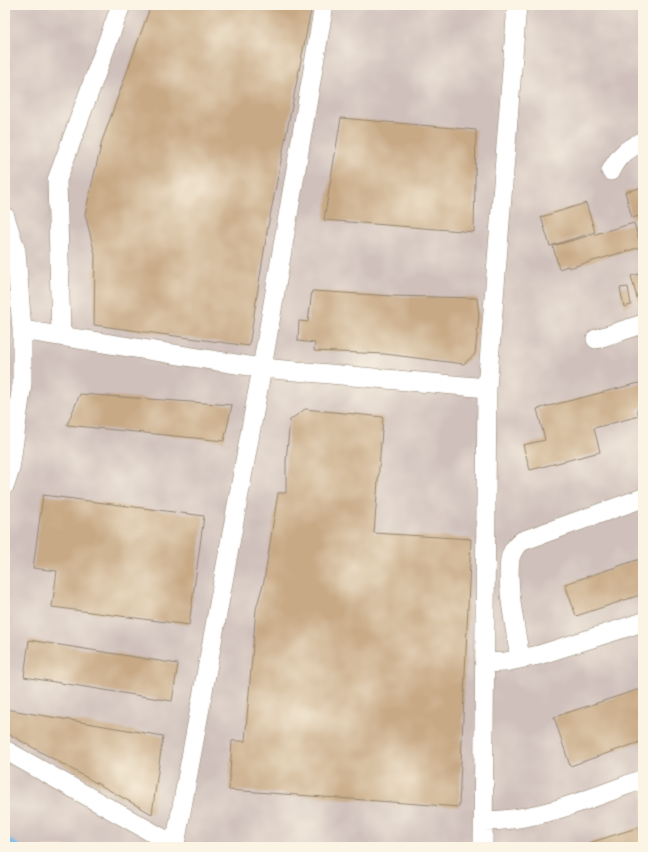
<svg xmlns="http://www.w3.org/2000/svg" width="648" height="852" font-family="Pangolin,sans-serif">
<rect width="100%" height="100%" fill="#fcf5e5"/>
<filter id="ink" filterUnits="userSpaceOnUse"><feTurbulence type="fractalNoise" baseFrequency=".025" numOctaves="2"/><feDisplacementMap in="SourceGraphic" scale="8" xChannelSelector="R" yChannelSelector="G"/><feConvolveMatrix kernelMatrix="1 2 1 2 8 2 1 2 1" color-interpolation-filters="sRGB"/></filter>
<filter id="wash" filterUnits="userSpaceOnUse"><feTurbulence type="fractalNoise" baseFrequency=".012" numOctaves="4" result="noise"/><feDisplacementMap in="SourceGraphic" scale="16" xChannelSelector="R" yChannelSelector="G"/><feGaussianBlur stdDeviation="0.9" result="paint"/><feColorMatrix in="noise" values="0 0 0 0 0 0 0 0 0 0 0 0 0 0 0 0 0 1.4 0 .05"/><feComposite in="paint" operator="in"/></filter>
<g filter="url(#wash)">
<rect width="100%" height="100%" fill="#efe1c0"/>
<path fill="#cfc0bb" d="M 5,5 L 643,5 L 643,847 L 5,847 Z"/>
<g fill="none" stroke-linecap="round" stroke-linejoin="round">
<path stroke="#74beed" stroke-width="4.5" d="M 5,839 L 19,847"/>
</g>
<g id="blocks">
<path fill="#c7a985" d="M 151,5 L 312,5 L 268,226 L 249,346 L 94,325 L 95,254 L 85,214 L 102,141 Z
M 341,118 L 476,130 L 474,232 L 324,220 Z
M 643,187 L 643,215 L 632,218 L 625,192 Z
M 586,203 L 595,232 L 550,246 L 541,217 Z
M 634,223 L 641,247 L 569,268 L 568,266 L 559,269 L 553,246 Z
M 643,273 L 643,304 L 639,305 L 631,276 Z
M 628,287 L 631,305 L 624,307 L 620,288 Z
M 312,291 L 392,296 L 477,298 L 479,316 L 475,354 L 464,364 L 385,354 L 314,351 L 315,343 L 298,341 L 299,321 L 308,322 Z
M 643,382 L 643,407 L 637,409 L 639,416 L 594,428 L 600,452 L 530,470 L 523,445 L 545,440 L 537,409 Z
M 80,394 L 232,405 L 224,441 L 67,425 Z
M 305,409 L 383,417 L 374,533 L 471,539 L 459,807 L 229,790 L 232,741 L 245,741 L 256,609 L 264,581 L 278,493 L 286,493 L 286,461 L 290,420 Z
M 43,495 L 204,516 L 189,625 L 52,607 L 57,571 L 33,568 Z
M 643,558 L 643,594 L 576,616 L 565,584 Z
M 29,640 L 178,664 L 172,701 L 24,677 Z
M 643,688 L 643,741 L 570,766 L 554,717 Z
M 5,709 L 163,736 L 152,814 L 5,732 Z
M 643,826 L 643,847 L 591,847 L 589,843 Z"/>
</g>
</g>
<g filter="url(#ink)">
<use href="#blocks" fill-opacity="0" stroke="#95866f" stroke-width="1"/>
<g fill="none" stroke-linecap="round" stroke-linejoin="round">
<g stroke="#95866f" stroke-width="20">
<path id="minor" d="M 611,171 C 620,154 626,150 643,141
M 5,217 L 16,251 L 22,330 L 22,384 L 10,469 L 5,485
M 22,330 L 262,368 L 487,388 L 517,5
M 61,336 L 57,180 L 121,5
M 596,339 L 643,324
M 520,659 C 516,630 506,588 510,559 C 511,552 516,546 522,541 L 643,498
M 485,663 L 505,662 L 539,655 L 643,622
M 5,750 L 178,847
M 484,821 C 539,821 592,798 643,779
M 175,845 L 262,368 L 324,5
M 483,847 L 487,388"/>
</g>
<use href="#minor" stroke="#fff" stroke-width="19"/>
</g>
</g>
<rect width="648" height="852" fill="none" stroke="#fcf5e5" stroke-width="20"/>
</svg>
